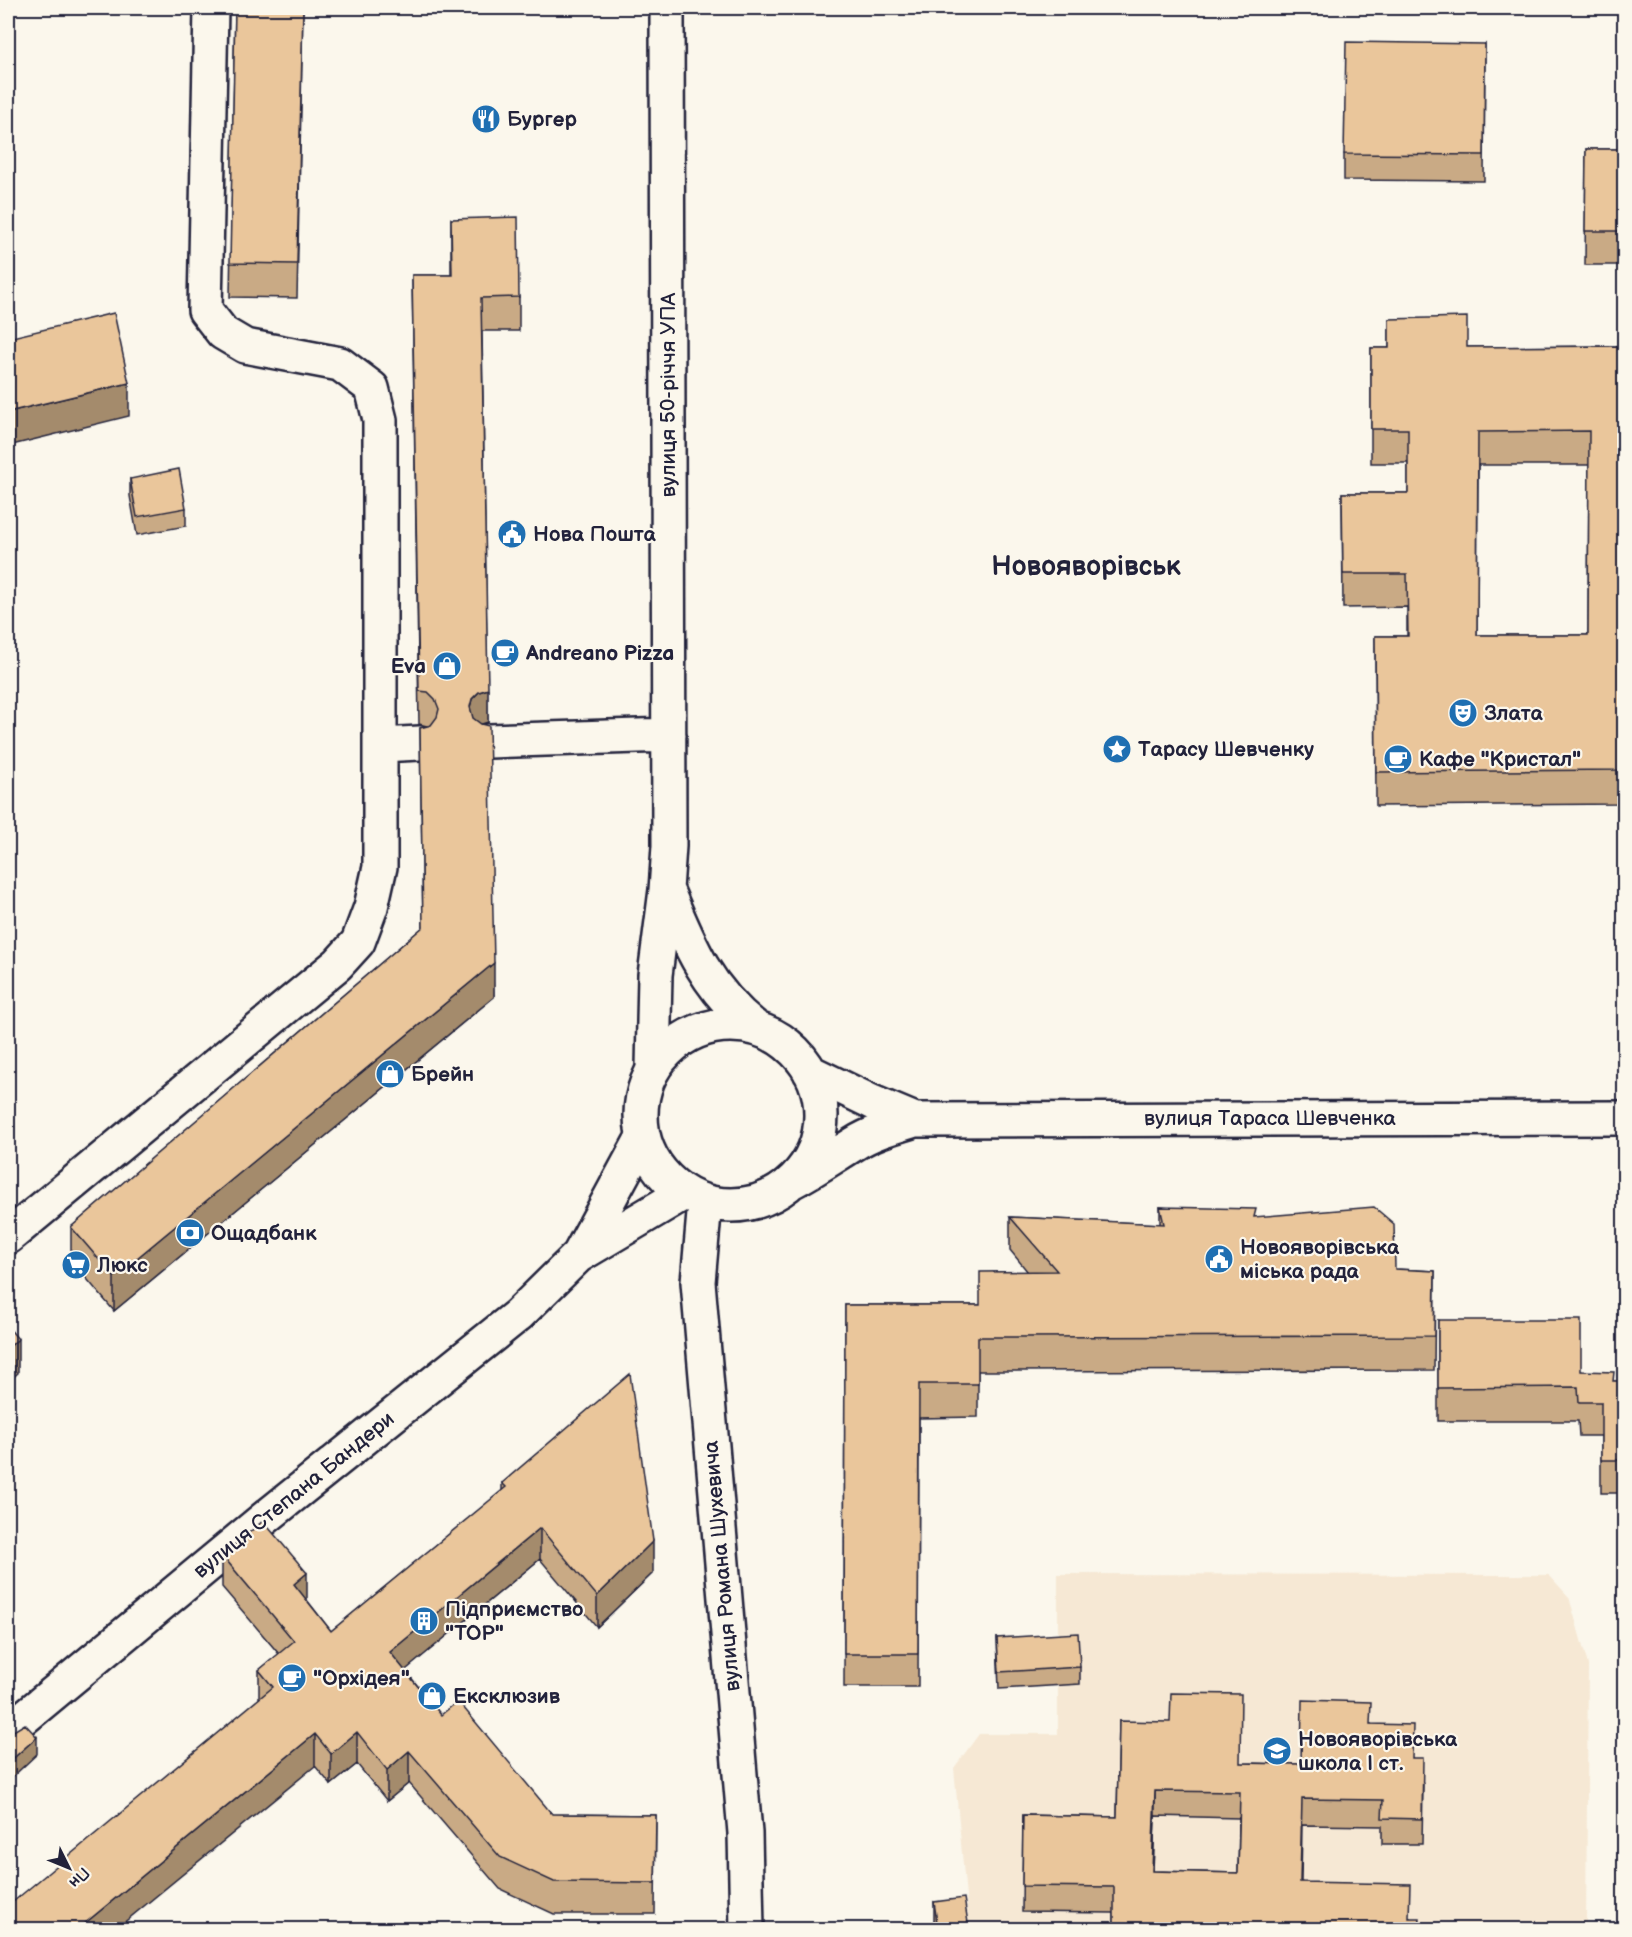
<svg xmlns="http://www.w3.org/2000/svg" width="1632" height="1937" font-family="'Balsamiq Sans',sans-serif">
<rect width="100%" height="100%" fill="#fbf7ec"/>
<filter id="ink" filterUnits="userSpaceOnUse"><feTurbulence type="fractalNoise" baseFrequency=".0167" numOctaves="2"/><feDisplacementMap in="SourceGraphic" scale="12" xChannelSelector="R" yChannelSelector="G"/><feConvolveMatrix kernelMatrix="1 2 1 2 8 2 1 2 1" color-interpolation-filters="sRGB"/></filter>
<g filter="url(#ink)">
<path fill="#f6e8d4" d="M 1058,1574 L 1549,1575 L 1569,1597 L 1588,1665 L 1586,1929 L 969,1929 L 954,1768 L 979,1734 L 1058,1734 Z"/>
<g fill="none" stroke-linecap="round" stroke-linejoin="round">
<g stroke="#22223b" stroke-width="38">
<path id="minor" d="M 489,741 L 669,735
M 380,745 L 420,743
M 667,891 C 690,947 707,989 756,1028
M641 1115a90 90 0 1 1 180 0a90 90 0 1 1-180 0Z
M 653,1068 L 655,975 L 666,890 L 669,846 L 667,8
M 810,1072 L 872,1102 L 915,1120
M 793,1181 C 816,1169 833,1157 854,1144 C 873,1132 895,1126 915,1120 L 1624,1118
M 705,1202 L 698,1282 L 745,1833 L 747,1930
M 8,1237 L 338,964 L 358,942 L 371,907 L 380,867 L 380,420 L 372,388 L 340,364 L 245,346 L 223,333 L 205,310 L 211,8
M 579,1255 L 643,1137
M 8,1731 L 265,1518 L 518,1315 L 578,1256 L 684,1193"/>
</g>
<use href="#minor" stroke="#fbf7ec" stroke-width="33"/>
</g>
<path fill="#c9aa85" stroke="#22223b" stroke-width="1.5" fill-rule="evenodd" d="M 235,8 L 303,8 L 297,298 L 230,297 Z
M 1485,44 L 1484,181 L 1344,180 L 1344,154 Z
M 1586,149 L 1624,149 L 1624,265 L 1585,265 Z
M 451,219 L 519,297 L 519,331 L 482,331 L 488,722 L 482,724 L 494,997 L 114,1311 L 71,1260 L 71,1227 L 423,927 L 420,728 L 427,726 L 419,724 L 412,275 L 451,275 Z
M 1389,319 L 1467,347 L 1624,346 L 1624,804 L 1376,806 L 1375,636 L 1407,636 L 1407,607 L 1343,608 L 1342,493 L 1408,493 L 1408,463 L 1371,463 L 1371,348 L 1389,348 ZM 1478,465 L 1589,465 L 1588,635 L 1477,635 Z
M 130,479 L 186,508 L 186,526 L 137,535 L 130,496 Z
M 1160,1207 L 1256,1217 L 1395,1269 L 1435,1271 L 1434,1370 L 978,1371 L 978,1417 L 919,1418 L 918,1687 L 844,1687 L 845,1305 L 980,1305 L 1028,1272 L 1010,1250 L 1010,1217 L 1160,1224 Z
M 1438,1320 L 1581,1371 L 1614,1381 L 1624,1381 L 1624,1493 L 1601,1493 L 1601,1436 L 1579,1436 L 1578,1421 L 1438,1421 Z
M 502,1483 L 653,1573 L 597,1627 L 540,1559 L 405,1670 L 441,1715 L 552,1814 L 656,1815 L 655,1914 L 554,1914 L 500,1889 L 409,1783 L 387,1801 L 357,1764 L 331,1785 L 259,1699 L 259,1670 L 279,1654 L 222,1587 L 222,1555 L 307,1600 L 331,1631 L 502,1491 Z
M 997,1638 L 1080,1667 L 1080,1684 L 999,1689 Z
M 1119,1721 L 1240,1763 L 1301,1764 L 1371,1724 L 1412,1758 L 1423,1784 L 1422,1844 L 1382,1844 L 1382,1826 L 1302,1825 L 1301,1882 L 1410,1918 L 1420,1929 L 1114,1929 L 1114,1913 L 1022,1912 L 1023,1815 L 1117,1817 ZM 1155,1816 L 1239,1818 L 1238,1873 L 1153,1871 Z
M 934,1902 L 969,1929 L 935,1929 L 934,1920 Z"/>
<path fill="#a48b6c" stroke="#22223b" stroke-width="1.5" d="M 129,383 L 129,416 L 8,446 L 8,412 Z
M 488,689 L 488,722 L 479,725 L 472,733 L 470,707 L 472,699 L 479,692 Z
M 494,963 L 494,997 L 114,1311 L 114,1277 Z
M 18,1339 L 18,1373 L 8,1382 L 8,1348 Z
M 540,1528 L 540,1559 L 390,1683 L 390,1652 Z
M 653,1541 L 653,1573 L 597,1627 L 597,1596 Z
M 307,1573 L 307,1605 L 294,1584 Z
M 357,1732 L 357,1764 L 331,1785 L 331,1754 Z
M 315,1734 L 315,1766 L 116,1929 L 78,1929 Z
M 37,1737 L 37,1754 L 8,1781 L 8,1763 Z
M 409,1751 L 409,1783 L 387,1801 L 387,1770 Z
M 1155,1791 L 1155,1816 L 1152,1897 L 1152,1871 Z"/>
<path fill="#eac69b" stroke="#22223b" stroke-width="1.5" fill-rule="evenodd" d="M 235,8 L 303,8 L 297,264 L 230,263 Z
M 1346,42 L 1485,44 L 1484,155 L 1344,154 Z
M 1586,149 L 1624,149 L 1624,231 L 1585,231 Z
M 518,217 L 519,297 L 481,298 L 488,689 L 479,692 L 472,699 L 470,707 L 473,718 L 481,724 L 489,726 L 494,963 L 114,1277 L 71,1227 L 423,927 L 420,728 L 431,725 L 437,717 L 439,709 L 435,699 L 428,692 L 419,691 L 412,275 L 452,275 L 451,219 Z
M 114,313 L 129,383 L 8,412 L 8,338 Z
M 1467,317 L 1467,347 L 1624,346 L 1624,770 L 1376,772 L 1375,636 L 1408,636 L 1407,574 L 1343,574 L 1342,493 L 1408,493 L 1408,429 L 1371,429 L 1371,348 L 1389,348 L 1389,319 ZM 1589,431 L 1588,635 L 1477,635 L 1478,432 Z
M 179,469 L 186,508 L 137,517 L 130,479 Z
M 1160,1207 L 1256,1209 L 1254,1217 L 1374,1207 L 1394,1224 L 1395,1269 L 1435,1271 L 1434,1336 L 978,1337 L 978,1384 L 919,1384 L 918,1654 L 844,1654 L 845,1305 L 980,1305 L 980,1272 L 1057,1271 L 1010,1217 L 1164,1224 Z
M 1438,1320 L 1581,1320 L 1581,1371 L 1614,1372 L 1613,1381 L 1624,1381 L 1624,1460 L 1601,1460 L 1601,1402 L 1579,1402 L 1578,1387 L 1438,1388 Z
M 8,1327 L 18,1339 L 8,1348 Z
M 630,1374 L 653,1541 L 597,1596 L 540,1528 L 390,1652 L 441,1715 L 458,1701 L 552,1814 L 656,1815 L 655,1883 L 554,1882 L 500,1857 L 409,1751 L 387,1770 L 357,1732 L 331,1754 L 315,1734 L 78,1929 L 8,1929 L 8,1906 L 273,1687 L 259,1670 L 294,1641 L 222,1555 L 263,1521 L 307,1573 L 294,1584 L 331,1631 L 506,1487 L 502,1483 Z
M 1078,1633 L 1080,1667 L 999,1672 L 997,1638 Z
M 1171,1693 L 1241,1694 L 1240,1763 L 1301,1764 L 1302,1700 L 1371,1702 L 1370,1724 L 1413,1725 L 1412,1758 L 1423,1758 L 1422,1819 L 1382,1818 L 1383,1800 L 1302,1799 L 1300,1882 L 1410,1884 L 1409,1918 L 1420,1918 L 1419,1929 L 1298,1929 L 1298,1926 L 1243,1925 L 1242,1929 L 1114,1929 L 1114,1887 L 1022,1886 L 1023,1815 L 1117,1817 L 1119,1721 L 1170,1722 ZM 1155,1791 L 1240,1792 L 1238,1873 L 1152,1871 Z
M 25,1724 L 37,1737 L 8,1763 L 8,1731 L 12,1732 Z
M 964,1898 L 969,1929 L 938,1929 L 934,1902 Z"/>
</g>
<defs>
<g id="restaurant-disc" transform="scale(1.5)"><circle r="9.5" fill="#1f6fb2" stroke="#fbf7ec"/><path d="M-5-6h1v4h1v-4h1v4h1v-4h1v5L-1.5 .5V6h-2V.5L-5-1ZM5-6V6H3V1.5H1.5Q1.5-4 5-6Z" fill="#fff"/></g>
<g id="civic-disc" transform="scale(1.5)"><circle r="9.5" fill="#1f6fb2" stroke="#fbf7ec"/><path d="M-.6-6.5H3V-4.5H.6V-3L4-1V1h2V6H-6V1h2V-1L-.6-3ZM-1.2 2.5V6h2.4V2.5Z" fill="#fff"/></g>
<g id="cafe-disc" transform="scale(1.5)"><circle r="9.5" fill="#1f6fb2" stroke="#fbf7ec"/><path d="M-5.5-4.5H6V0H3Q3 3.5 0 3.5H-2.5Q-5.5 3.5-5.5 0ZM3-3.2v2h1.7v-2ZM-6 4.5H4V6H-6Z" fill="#fff"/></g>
<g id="shop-disc" transform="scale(1.5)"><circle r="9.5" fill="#1f6fb2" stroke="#fbf7ec"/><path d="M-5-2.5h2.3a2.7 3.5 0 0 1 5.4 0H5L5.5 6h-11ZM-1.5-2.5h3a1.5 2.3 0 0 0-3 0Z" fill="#fff"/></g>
<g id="theatre-disc" transform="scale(1.5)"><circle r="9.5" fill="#1f6fb2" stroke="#fbf7ec"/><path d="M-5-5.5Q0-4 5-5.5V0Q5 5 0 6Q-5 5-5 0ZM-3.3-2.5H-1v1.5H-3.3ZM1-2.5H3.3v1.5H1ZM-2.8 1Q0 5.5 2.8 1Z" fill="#fff"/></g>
<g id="sight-disc" transform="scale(1.5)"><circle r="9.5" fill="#1f6fb2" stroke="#fbf7ec"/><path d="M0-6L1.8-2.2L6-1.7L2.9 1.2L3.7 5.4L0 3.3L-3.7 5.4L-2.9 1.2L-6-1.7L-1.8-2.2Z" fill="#fff"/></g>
<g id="bank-disc" transform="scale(1.5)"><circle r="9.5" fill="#1f6fb2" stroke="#fbf7ec"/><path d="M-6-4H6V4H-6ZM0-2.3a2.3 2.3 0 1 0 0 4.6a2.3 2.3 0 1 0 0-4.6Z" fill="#fff"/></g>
<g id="supermarket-disc" transform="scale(1.5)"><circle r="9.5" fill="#1f6fb2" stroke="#fbf7ec"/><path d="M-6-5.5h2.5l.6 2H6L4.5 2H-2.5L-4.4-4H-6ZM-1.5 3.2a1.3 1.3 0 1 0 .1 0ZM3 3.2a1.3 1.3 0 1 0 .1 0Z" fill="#fff"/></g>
<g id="building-disc" transform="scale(1.5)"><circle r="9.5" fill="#1f6fb2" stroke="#fbf7ec"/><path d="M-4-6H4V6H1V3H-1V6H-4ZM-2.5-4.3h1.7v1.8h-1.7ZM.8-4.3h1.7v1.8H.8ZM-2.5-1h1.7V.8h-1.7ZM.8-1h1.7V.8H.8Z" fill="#fff"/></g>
<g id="school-disc" transform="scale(1.5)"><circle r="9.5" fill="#1f6fb2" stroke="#fbf7ec"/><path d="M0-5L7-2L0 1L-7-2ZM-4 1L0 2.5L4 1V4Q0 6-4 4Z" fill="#fff"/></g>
</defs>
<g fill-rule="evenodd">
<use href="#restaurant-disc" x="486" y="119"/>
<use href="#civic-disc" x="512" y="534"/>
<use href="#cafe-disc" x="505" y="653"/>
<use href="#shop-disc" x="447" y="666"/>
<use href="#theatre-disc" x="1463" y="713"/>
<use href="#sight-disc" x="1117" y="749"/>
<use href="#cafe-disc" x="1398" y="759"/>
<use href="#shop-disc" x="390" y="1074"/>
<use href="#bank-disc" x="190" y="1233"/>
<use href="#civic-disc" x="1219" y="1259"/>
<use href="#supermarket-disc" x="76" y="1265"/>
<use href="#building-disc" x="424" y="1621"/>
<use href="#cafe-disc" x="292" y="1678"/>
<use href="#shop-disc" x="432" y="1696"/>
<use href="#school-disc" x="1277" y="1751"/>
</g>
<g text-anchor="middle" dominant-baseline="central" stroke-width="4.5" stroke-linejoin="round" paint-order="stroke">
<g font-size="21" font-weight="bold" fill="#22223b" stroke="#fbf7ec" text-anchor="start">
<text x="507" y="119">Бургер</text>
<text x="533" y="534">Нова Пошта</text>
<text x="526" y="653">Andreano Pizza</text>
<text x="426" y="666" text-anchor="end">Eva</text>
<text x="1484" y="713">Злата</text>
<text x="1138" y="749">Тарасу Шевченку</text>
<text x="1419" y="759">Кафе "Кристал"</text>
<text x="411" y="1074">Брейн</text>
<text x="211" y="1233">Ощадбанк</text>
<text x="1240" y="1247">Новояворівська<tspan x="1240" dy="24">міська рада</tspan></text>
<text x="97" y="1265">Люкс</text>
<text x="445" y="1609">Підприємство<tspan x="445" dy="24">"ТОР"</tspan></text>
<text x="313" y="1678">"Орхідея"</text>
<text x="453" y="1696">Ексклюзив</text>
<text x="1298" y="1739">Новояворівська<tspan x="1298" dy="24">школа І ст.</tspan></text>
</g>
<g font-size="21" fill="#22223b" stroke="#fbf7ec">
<text transform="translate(668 395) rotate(-90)">вулиця 50-річчя УПА</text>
<text x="1270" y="1118">вулиця Тараса Шевченка</text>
<text transform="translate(294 1495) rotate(-39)">вулиця Степана Бандери</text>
<text transform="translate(722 1566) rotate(-95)">вулиця Романа Шухевича</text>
</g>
<g font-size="27" font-weight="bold" fill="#22223b" stroke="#fbf7ec">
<text x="1086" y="567">Новояворівськ</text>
</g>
</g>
<rect width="1632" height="1937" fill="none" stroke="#fbf7ec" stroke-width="30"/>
<rect x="15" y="15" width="1602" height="1907" fill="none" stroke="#22223b" stroke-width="2" filter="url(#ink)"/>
<g transform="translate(69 1868) rotate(133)" stroke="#fbf7ec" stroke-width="4.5" paint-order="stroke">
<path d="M0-4.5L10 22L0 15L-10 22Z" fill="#22223b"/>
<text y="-9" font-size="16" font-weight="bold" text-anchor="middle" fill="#22223b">Пн</text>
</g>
</svg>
